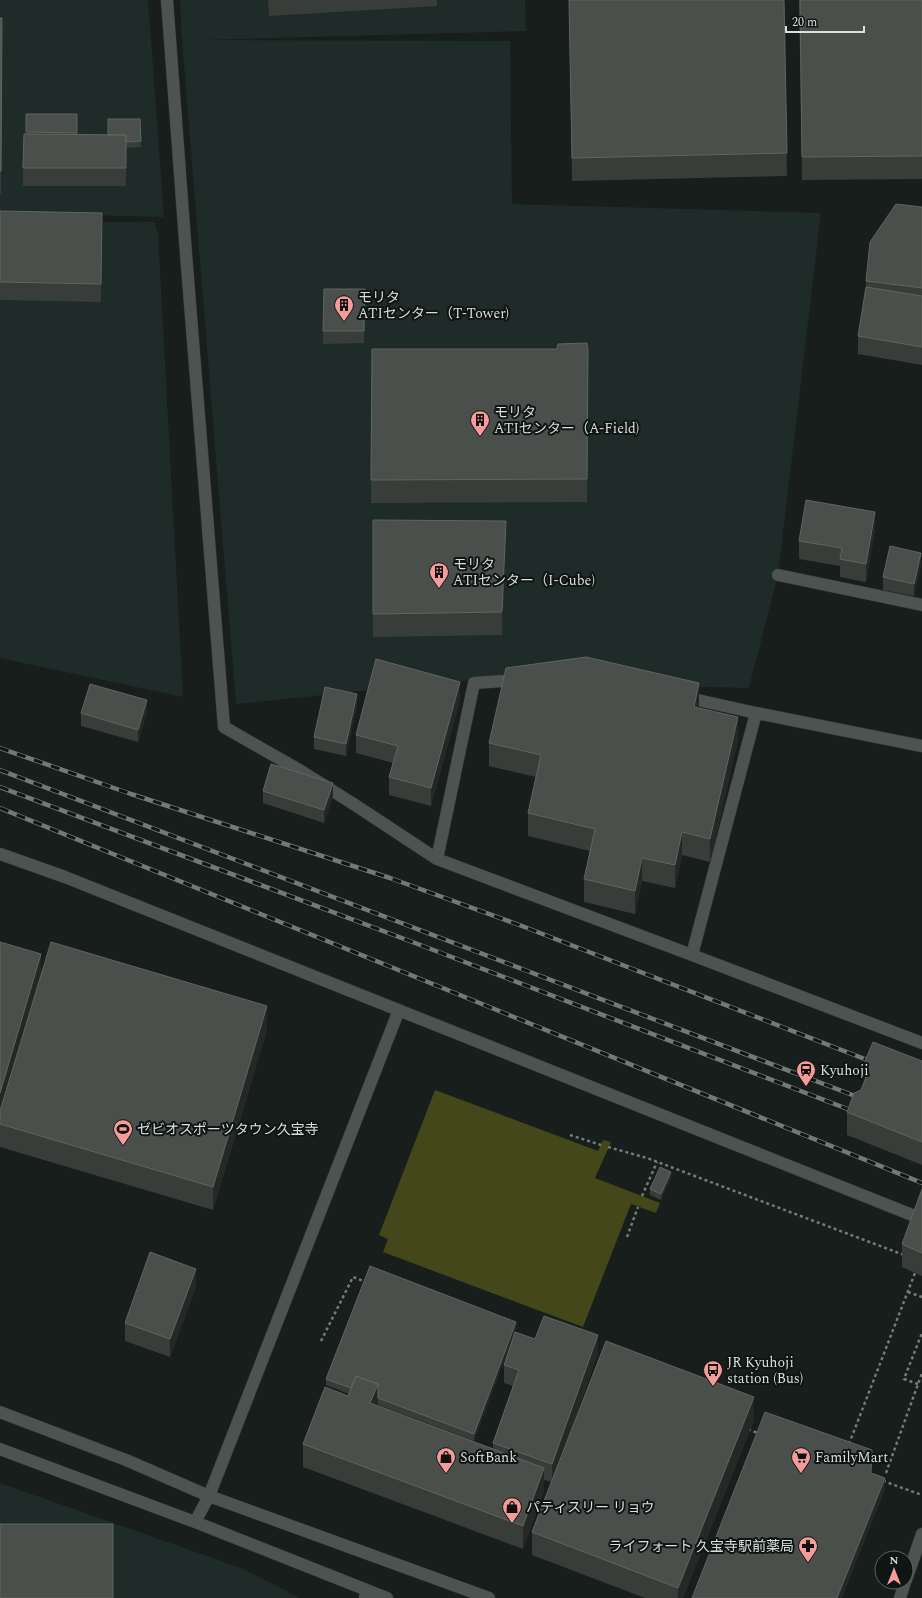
<svg xmlns="http://www.w3.org/2000/svg" width="922" height="1598" font-family="Spectral,'Noto Sans JP',serif">
<rect width="100%" height="100%" fill="#171e1c"/>
<path fill="#1e2b28" d="M 0,0 L 148,0 L 164,217 L 0,213 Z
M 180,0 L 525,0 L 526,31 L 202,40 L 510,41 L 512,204 L 821,213 L 778,575 L 749,688 L 457,681 L 236,704 L 182,41 Z
M 0,221 L 154,222 L 158,233 L 183,697 L 0,658 Z
M 0,1483 L 241,1568 L 300,1598 L 0,1598 Z"/>
<path fill="#434719" d="M 435,1090 L 598,1151 L 603,1140 L 611,1142 L 595,1178 L 660,1203 L 656,1213 L 631,1204 L 583,1327 L 383,1252 L 388,1239 L 379,1235 Z"/>
<g fill="none" stroke-linecap="round" stroke-linejoin="round">
<g stroke="#333736" stroke-width="13">
<path id="street" d="M 167,0 L 186,254 L 224,727 L 301,771 L 352,803 L 437,859 L 692,955 L 922,1043
M 778,575 L 922,605
M 684,697 L 756,713 L 922,746
M 437,859 L 474,683 L 518,680
M 692,955 L 756,713
M 365,1598 L 366,1590"/>
</g>
<g stroke="#333736" stroke-width="13">
<path id="secondary" d="M 0,854 L 65,877 L 922,1219
M 0,1412 L 126,1460 L 209,1496 L 489,1598
M 0,1449 L 195,1522 L 387,1598
M 195,1522 L 209,1496 L 399,1010
M 906,1580 L 922,1534
M 900,1598 L 905,1582"/>
</g>
<path stroke="#757b79" stroke-width="2.5" stroke-dasharray="3 3" stroke-linecap="butt" d="M 570,1135 L 601,1145
M 608,1147 L 647,1158 L 904,1255
M 642,1196 L 657,1162
M 627,1237 L 638,1207
M 908,1292 L 922,1297
M 321,1341 L 353,1277 L 366,1282
M 918,1384 L 904,1379 L 922,1333
M 748,1429 L 760,1434
M 849,1444 L 915,1273
M 886,1473 L 922,1373
M 883,1481 L 922,1495"/>
<use href="#street" stroke="#4c5351" stroke-width="12"/>
<use href="#secondary" stroke="#4c5351" stroke-width="12"/>
<g stroke="#747978" stroke-width="4.5">
<path id="rail" d="M 0,748 L 131,794 L 390,878 L 522,926 L 875,1063
M 0,770 L 863,1099
M 0,787 L 423,946 L 858,1113
M 0,808 L 922,1183"/>
</g>
<use href="#rail" stroke="#0e1513" stroke-width="3" stroke-dasharray="9" stroke-linecap="butt"/>
</g>
<path fill="#393d39" d="M 268,0 L 437,0 L 437,6 L 269,16 Z
M 569,0 L 784,0 L 787,176 L 572,181 Z
M 799,0 L 922,0 L 922,179 L 802,180 Z
M 0,18 L 2,18 L 1,194 L 0,194 Z
M 26,114 L 77,114 L 77,134 L 108,135 L 140,119 L 141,147 L 126,148 L 126,186 L 23,186 L 24,134 L 26,134 Z
M 922,207 L 922,365 L 858,354 L 858,336 L 866,291 L 866,281 Z
M 0,211 L 102,231 L 101,302 L 0,300 Z
M 365,301 L 364,343 L 323,344 L 323,331 Z
M 372,349 L 588,373 L 587,502 L 371,503 Z
M 373,520 L 506,544 L 502,635 L 373,637 Z
M 875,530 L 866,582 L 840,577 L 840,566 L 799,559 L 799,541 Z
M 921,565 L 914,596 L 883,590 L 883,577 Z
M 460,700 L 431,806 L 389,795 L 389,777 L 393,763 L 356,753 L 356,735 Z
M 357,706 L 346,756 L 314,749 L 314,737 Z
M 699,706 L 699,708 L 738,740 L 710,862 L 682,855 L 675,888 L 642,881 L 635,914 L 584,902 L 584,879 L 590,851 L 528,836 L 528,813 L 536,777 L 489,766 L 489,743 Z
M 147,712 L 138,742 L 81,726 L 81,713 Z
M 263,791 L 333,796 L 324,823 L 263,803 Z
M 0,942 L 41,974 L 267,1030 L 213,1210 L 0,1147 Z
M 865,1061 L 922,1061 L 922,1165 L 847,1135 L 847,1112 L 861,1090 L 865,1080 Z
M 671,1178 L 661,1200 L 650,1195 L 650,1189 Z
M 922,1189 L 922,1276 L 902,1267 L 902,1244 Z
M 196,1287 L 170,1357 L 125,1341 L 125,1323 Z
M 516,1328 L 474,1441 L 378,1405 L 378,1406 L 493,1449 L 493,1443 L 513,1386 L 504,1383 L 504,1365 L 535,1339 L 598,1353 L 555,1475 L 754,1420 L 683,1598 L 645,1598 L 532,1555 L 532,1532 L 552,1482 L 544,1480 L 544,1491 L 523,1549 L 303,1467 L 303,1444 L 348,1396 L 349,1394 L 326,1385 L 326,1379 Z"/>
<path fill="#242926" d="M 102,213 L 102,231 L 101,302 L 101,284 Z
M 365,289 L 365,301 L 364,343 L 364,331 Z
M 875,512 L 875,530 L 866,582 L 866,564 Z
M 506,521 L 506,544 L 502,635 L 502,612 Z
M 921,553 L 921,565 L 914,596 L 914,584 Z
M 460,682 L 460,700 L 431,806 L 431,788 Z
M 699,683 L 699,706 L 694,730 L 694,707 Z
M 357,694 L 357,706 L 346,756 L 346,744 Z
M 147,700 L 147,712 L 138,742 L 138,730 Z
M 738,717 L 738,740 L 710,862 L 710,839 Z
M 333,783 L 333,796 L 324,823 L 324,810 Z
M 682,832 L 682,855 L 675,888 L 675,865 Z
M 642,858 L 642,881 L 635,914 L 635,891 Z
M 41,954 L 41,977 L 0,1116 L 0,1093 Z
M 267,1006 L 267,1030 L 213,1210 L 213,1187 Z
M 671,1172 L 671,1178 L 661,1200 L 661,1194 Z
M 196,1269 L 196,1287 L 170,1357 L 170,1339 Z
M 516,1322 L 516,1328 L 474,1441 L 474,1434 Z
M 598,1335 L 598,1353 L 552,1482 L 552,1464 Z
M 378,1384 L 378,1407 L 370,1403 Z
M 754,1397 L 754,1420 L 683,1598 L 678,1598 L 678,1588 Z
M 544,1468 L 544,1491 L 523,1549 L 523,1526 Z
M 885,1478 L 885,1490 L 842,1598 L 837,1598 Z"/>
<path fill="#4b4f4b" stroke="#616562" d="M 569,0 L 784,0 L 787,153 L 572,158 Z
M 800,0 L 922,0 L 922,156 L 802,157 Z
M 0,18 L 2,18 L 1,171 L 0,171 Z
M 26,114 L 77,114 L 77,133 L 26,132 Z
M 108,119 L 140,119 L 141,141 L 126,142 L 126,135 L 108,135 Z
M 24,134 L 126,135 L 126,168 L 23,168 Z
M 896,204 L 922,207 L 922,288 L 866,281 L 870,242 Z
M 0,211 L 102,213 L 101,284 L 0,282 Z
M 866,287 L 922,296 L 922,347 L 858,336 Z
M 324,289 L 365,289 L 364,331 L 323,331 Z
M 587,343 L 588,350 L 587,479 L 371,480 L 372,349 L 557,349 L 558,344 Z
M 806,500 L 875,512 L 866,564 L 840,559 L 842,548 L 799,541 Z
M 373,520 L 506,521 L 502,612 L 373,614 Z
M 890,546 L 921,553 L 914,584 L 883,577 Z
M 586,657 L 699,683 L 694,707 L 738,717 L 710,839 L 682,832 L 675,865 L 642,858 L 635,891 L 584,879 L 595,829 L 528,813 L 541,755 L 489,743 L 506,668 Z
M 376,659 L 460,682 L 431,788 L 389,777 L 398,746 L 356,735 Z
M 90,684 L 147,700 L 138,730 L 81,713 Z
M 325,687 L 357,694 L 346,744 L 314,737 Z
M 271,764 L 333,783 L 324,810 L 263,791 Z
M 0,942 L 41,954 L 0,1093 Z
M 51,942 L 267,1006 L 213,1187 L 0,1124 L 0,1111 Z
M 873,1042 L 922,1061 L 922,1142 L 847,1112 L 854,1093 L 861,1090 L 870,1067 L 865,1061 Z
M 660,1167 L 671,1172 L 661,1194 L 650,1189 Z
M 922,1189 L 922,1253 L 902,1244 Z
M 150,1252 L 196,1269 L 170,1339 L 125,1323 Z
M 370,1266 L 516,1322 L 474,1434 L 378,1398 L 378,1384 L 356,1376 L 351,1388 L 326,1379 Z
M 544,1316 L 598,1335 L 552,1464 L 493,1443 L 519,1370 L 504,1365 L 515,1332 L 535,1339 Z
M 606,1341 L 754,1397 L 678,1588 L 532,1532 Z
M 356,1376 L 378,1384 L 370,1403 L 544,1468 L 523,1526 L 303,1444 L 325,1387 L 348,1396 Z
M 765,1412 L 872,1450 L 871,1473 L 885,1478 L 837,1598 L 692,1598 Z
M 0,1524 L 113,1524 L 113,1598 L 0,1598 Z"/>
<defs>
<g id="building-pin" transform="scale(1)"><path d="M0 17L-7.5 6A9.5 9.5 0 1 1 7.5 6Z" fill="#f59b99" stroke="#0e1513"/><path d="M-4-6H4V6H1V3H-1V6H-4ZM-2.5-4.3h1.7v1.8h-1.7ZM.8-4.3h1.7v1.8H.8ZM-2.5-1h1.7V.8h-1.7ZM.8-1h1.7V.8H.8Z" fill="#111"/></g>
<g id="station-pin" transform="scale(1)"><path d="M0 17L-7.5 6A9.5 9.5 0 1 1 7.5 6Z" fill="#f59b99" stroke="#0e1513"/><path d="M-3-6H3Q5-6 5-4V2Q5 4 3 4L4.5 6H3L1.5 4h-3L-3 6H-4.5L-3 4Q-5 4-5 2V-4Q-5-6-3-6ZM-3.5-4v3h7v-3ZM-3.5 1v1.5H-2V1ZM2 1v1.5H3.5V1Z" fill="#111"/></g>
<g id="stadium-pin" transform="scale(1)"><path d="M0 17L-7.5 6A9.5 9.5 0 1 1 7.5 6Z" fill="#f59b99" stroke="#0e1513"/><path d="M0-5a6.5 5 0 1 0 0 10a6.5 5 0 1 0 0-10ZM-3.5-1.8h7v3.6h-7Z" fill="#111"/></g>
<g id="bus-pin" transform="scale(1)"><path d="M0 17L-7.5 6A9.5 9.5 0 1 1 7.5 6Z" fill="#f59b99" stroke="#0e1513"/><path d="M-5-6H5V4H4V6H2V4H-2V6H-4V4H-5ZM-3.5-4V0h7V-4ZM-3.5 1.2v1.5H-2V1.2ZM2 1.2v1.5H3.5V1.2Z" fill="#111"/></g>
<g id="shop-pin" transform="scale(1)"><path d="M0 17L-7.5 6A9.5 9.5 0 1 1 7.5 6Z" fill="#f59b99" stroke="#0e1513"/><path d="M-5-2.5h2.3a2.7 3.5 0 0 1 5.4 0H5L5.5 6h-11ZM-1.5-2.5h3a1.5 2.3 0 0 0-3 0Z" fill="#111"/></g>
<g id="supermarket-pin" transform="scale(1)"><path d="M0 17L-7.5 6A9.5 9.5 0 1 1 7.5 6Z" fill="#f59b99" stroke="#0e1513"/><path d="M-6-5.5h2.5l.6 2H6L4.5 2H-2.5L-4.4-4H-6ZM-1.5 3.2a1.3 1.3 0 1 0 .1 0ZM3 3.2a1.3 1.3 0 1 0 .1 0Z" fill="#111"/></g>
<g id="pharmacy-pin" transform="scale(1)"><path d="M0 17L-7.5 6A9.5 9.5 0 1 1 7.5 6Z" fill="#f59b99" stroke="#0e1513"/><path d="M-2-6h4v4h4v4h-4v4h-4v-4h-4v-4h4Z" fill="#111"/></g>
</defs>
<g fill-rule="evenodd">
<use href="#building-pin" x="344" y="305"/>
<use href="#building-pin" x="480" y="420"/>
<use href="#building-pin" x="439" y="572"/>
<use href="#station-pin" x="806" y="1070"/>
<use href="#stadium-pin" x="123" y="1129"/>
<use href="#bus-pin" x="713" y="1370"/>
<use href="#shop-pin" x="446" y="1457"/>
<use href="#supermarket-pin" x="801" y="1457"/>
<use href="#shop-pin" x="512" y="1507"/>
<use href="#pharmacy-pin" x="808" y="1546"/>
</g>
<g text-anchor="middle" dominant-baseline="central" stroke-width="4" stroke-linejoin="round" paint-order="stroke">
<g font-size="14" fill="#dbdfde" stroke="#0e1513" text-anchor="start">
<text x="358" y="297">モリタ<tspan x="358" dy="16">ATIセンター（T-Tower)</tspan></text>
<text x="494" y="412">モリタ<tspan x="494" dy="16">ATIセンター（A-Field)</tspan></text>
<text x="453" y="564">モリタ<tspan x="453" dy="16">ATIセンター（I-Cube)</tspan></text>
<text x="820" y="1070">Kyuhoji</text>
<text x="137" y="1129">ゼビオスポーツタウン久宝寺</text>
<text x="727" y="1362">JR Kyuhoji<tspan x="727" dy="16">station (Bus)</tspan></text>
<text x="460" y="1457">SoftBank</text>
<text x="815" y="1457">FamilyMart</text>
<text x="526" y="1507">パティスリー リョウ</text>
<text x="794" y="1546" text-anchor="end">ライフォート 久宝寺駅前薬局</text>
</g>
</g>
<g transform="translate(894 1570)"><circle r="19" fill="#0e1513" stroke="#606664"/>
<path d="M0-3L7 15L0 10L-7 15Z" fill="#f59b99"/>
<text y="-6" font-size="11" font-weight="bold" text-anchor="middle" fill="#dbdfde">N</text>
</g>
<path d="M786 26v6h78v-6" fill="none" stroke="#dbdfde" stroke-width="2"/>
<text x="792" y="26" font-size="12" fill="#dbdfde" stroke="#0e1513" stroke-width="3" paint-order="stroke">20 m</text>
</svg>
